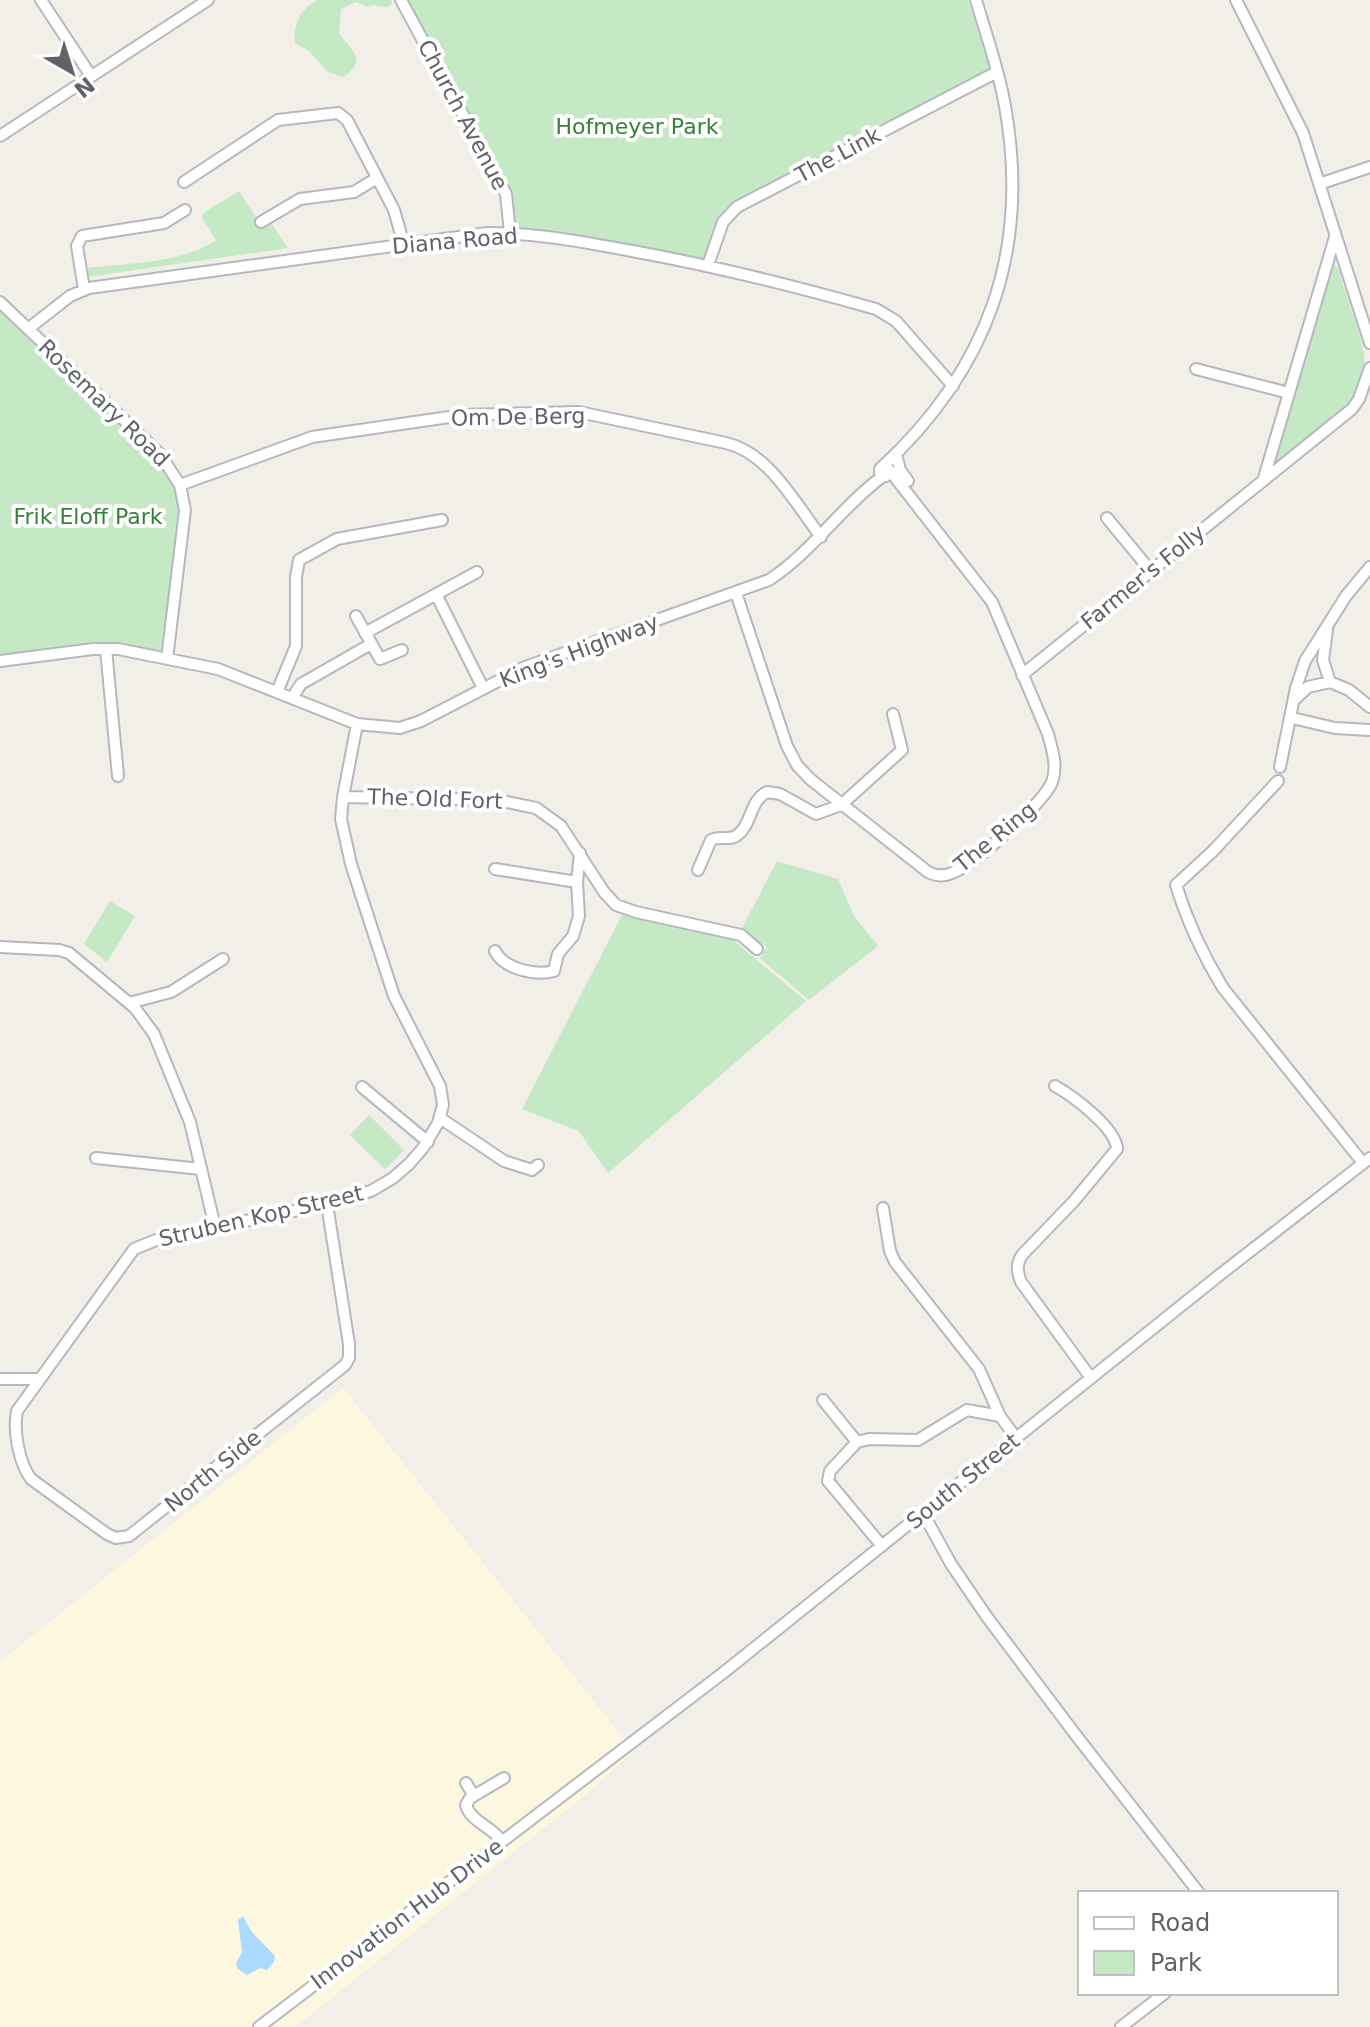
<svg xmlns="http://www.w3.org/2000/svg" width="1370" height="2027" font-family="'DejaVu Sans',sans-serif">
<rect width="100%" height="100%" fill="#f1efe8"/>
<path fill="#fef7e0" d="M 343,1388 L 634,1751 L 587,1794 L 295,2027 L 0,2027 L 0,1662 Z"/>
<path fill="#c5e8c5" d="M 317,0 L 391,0 L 392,4 L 387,7 L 373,5 L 367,7 L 356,2 L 341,9 L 339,33 C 351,51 369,59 343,77 L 328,72 L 309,51 L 295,43 C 293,23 300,10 317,0 Z
M 408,0 L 968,0 L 990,70 L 728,216 L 708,265 L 510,233 L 512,196 Z
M 239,191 L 263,228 L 271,223 L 288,248 L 87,277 L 86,268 C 128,263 180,264 216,240 L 202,218 L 203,213 Z
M 1334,264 L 1339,270 C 1346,298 1359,326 1364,355 C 1370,402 1310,437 1278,462 L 1277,456 Z
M 0,309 L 163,465 L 179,501 L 162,652 L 111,642 L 0,655 Z
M 777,861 L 838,879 L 854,916 L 878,946 L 809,1000 L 760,958 L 767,947 L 741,930 Z
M 110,901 L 135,916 L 107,962 L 84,944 Z
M 622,915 L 733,940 L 806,1001 L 608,1173 L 579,1131 L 522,1109 Z
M 369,1115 L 404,1150 L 385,1169 L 350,1135 Z"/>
<path fill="#aadaff" d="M 243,1916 L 251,1931 L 275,1956 L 274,1962 L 267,1970 L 260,1968 L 247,1975 L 238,1969 L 236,1963 L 242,1952 L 238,1920 Z"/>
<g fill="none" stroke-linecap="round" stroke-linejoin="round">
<g stroke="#b5b8bc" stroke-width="14">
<path id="minor" d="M 41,0 L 91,76
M 401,0 L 506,194 L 510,233
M 1236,0 L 1303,133 L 1370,343
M 0,136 L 208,0
M 184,182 L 278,120 L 338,113 L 347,120 L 394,210 L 404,245
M 1319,184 L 1370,167
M 261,222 L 300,199 L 354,192 L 377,178
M 708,265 L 723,222 L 737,207 L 997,72
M 84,289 L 77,246 L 82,236 L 164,223 L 185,210
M 0,302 L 160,454 L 180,485 L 185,510 L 167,659
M 28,329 L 70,296 L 89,288 L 487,233 C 536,233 584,242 632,251 C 715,266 795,286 876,309 L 896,321 L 953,386
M 1196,369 L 1289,393
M 897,458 L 900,470 L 908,481
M 884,466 L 890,471 L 886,476 L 880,473 L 880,469 C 988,370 1031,251 1005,106 C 999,70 986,35 976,0
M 1264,478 L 1335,237
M 180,485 L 312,437 L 463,415 L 579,412 L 726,443 C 769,453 795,503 821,537
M 1107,518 L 1150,570
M 736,593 L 787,746 L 797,765 L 810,779 L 928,872 C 936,876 943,877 952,873 C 973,865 1043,804 1052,782 C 1058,766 1052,749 1048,734 L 992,602 L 890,471
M 436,594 L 483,688
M 356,616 L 380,659 L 402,650
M 1327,630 L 1323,660 L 1330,682 L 1349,690 L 1370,707
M 365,633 L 477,572
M 106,649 L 118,776
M 0,661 L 93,649 L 118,649 L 218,669 L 357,724 L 400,728 L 421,721 L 525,667 L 769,580 C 813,551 841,507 883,476
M 1022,675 L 1352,409 L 1359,399 L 1370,368
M 277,692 L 296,646 L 296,577 L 299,560 L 337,539 L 442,520
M 292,698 L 301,684 L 371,644
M 1294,700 L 1308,687 L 1330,682
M 1292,718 L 1335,728 L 1370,730
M 1280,767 L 1296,688 L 1305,661 L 1346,596 L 1370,567
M 1278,781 L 1213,851 L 1176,885 C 1187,921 1203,955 1223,988 L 1363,1163
M 343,797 L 497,800 L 536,808 L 561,826 L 604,892 L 616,905 L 636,912 L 741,935 L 757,949
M 495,869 L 577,882
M 698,870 L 711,840 C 720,835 728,841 736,836 C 752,826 749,801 767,792 L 780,794 L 816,814 L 841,805 L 902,750 L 893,714
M 0,947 L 59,950 L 69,953 L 135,1008 L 154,1034 L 190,1122 L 215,1227
M 495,951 C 504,969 535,976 554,971 L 558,954 L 573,936 L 579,916 L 577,882 L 580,853
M 129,1003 L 171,992 L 223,959
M 1055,1086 C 1073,1096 1116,1128 1117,1149 L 1074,1201 L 1022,1255 C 1016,1264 1017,1272 1021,1282 L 1091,1378
M 362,1087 L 428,1142
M 440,1118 L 504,1161 L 532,1170 L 538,1165
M 96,1158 L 201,1169
M 327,1204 L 349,1344 L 349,1358 L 345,1365 L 129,1536 L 116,1538 L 107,1534 L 31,1479 C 19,1463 13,1431 17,1411 L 134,1249 L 156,1240 L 327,1204 L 371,1191 L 393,1178 L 409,1164 L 423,1148 L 438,1123 L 443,1105 L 440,1086 L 394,996 L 351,864 L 341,819 L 343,797 L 357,724
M 883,1208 L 890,1251 L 895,1262 L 979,1369 L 1000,1416 L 1016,1438
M 0,1379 L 38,1379
M 823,1400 L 857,1442 L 830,1471 L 828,1481 L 882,1546
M 857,1442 L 869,1439 L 918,1440 L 967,1410 L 1000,1416
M 923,1513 L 951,1564 L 987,1617 L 1075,1734 L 1199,1893
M 466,1783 L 474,1796
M 502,1841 C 492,1827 470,1821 466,1805 L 470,1798 L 504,1778
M 259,2027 L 723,1673 L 1217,1277 L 1370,1158
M 1121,2027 L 1165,1993"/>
</g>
<use href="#minor" stroke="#fff" stroke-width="10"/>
</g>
<g text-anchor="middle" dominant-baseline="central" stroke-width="8" stroke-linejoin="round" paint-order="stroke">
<g font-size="22" fill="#5f6368" stroke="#fff">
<text transform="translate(463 115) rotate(62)">Church Avenue</text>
<text transform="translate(838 155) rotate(-28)">The Link</text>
<text transform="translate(455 241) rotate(-5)">Diana Road</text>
<text transform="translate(104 403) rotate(44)">Rosemary Road</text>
<text transform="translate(518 417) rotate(-1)">Om De Berg</text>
<text transform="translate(1143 577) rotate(-39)">Farmer's Folly</text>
<text transform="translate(579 651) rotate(-21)">King's Highway</text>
<text transform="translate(435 799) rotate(2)">The Old Fort</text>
<text transform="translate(995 837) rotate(-39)">The Ring</text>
<text transform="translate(261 1216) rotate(-13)">Struben Kop Street</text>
<text transform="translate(213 1471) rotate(-39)">North Side</text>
<text transform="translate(963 1481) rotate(-39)">South Street</text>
<text transform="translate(407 1914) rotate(-37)">Innovation Hub Drive</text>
</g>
<g font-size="22" fill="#348238" stroke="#fff">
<text x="637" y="126">Hofmeyer Park</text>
<text x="88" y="516">Frik Eloff Park</text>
</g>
</g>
<rect x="1078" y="1891" width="260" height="104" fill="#ffffff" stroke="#bfc1c3" stroke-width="2"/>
<rect x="1094" y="1917" width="40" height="12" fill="#ffffff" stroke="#bfc1c3" stroke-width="2"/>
<text x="1150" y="1931" font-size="24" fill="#5f6368">Road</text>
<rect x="1094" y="1951" width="40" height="24" fill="#c5e8c5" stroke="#bfc1c3" stroke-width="2"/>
<text x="1150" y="1971" font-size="24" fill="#5f6368">Park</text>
<g transform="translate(72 72) rotate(141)" stroke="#ffffff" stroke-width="6" paint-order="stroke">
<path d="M0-6L14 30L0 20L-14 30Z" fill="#5f6368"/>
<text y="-12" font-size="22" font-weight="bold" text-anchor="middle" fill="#5f6368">N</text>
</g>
</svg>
